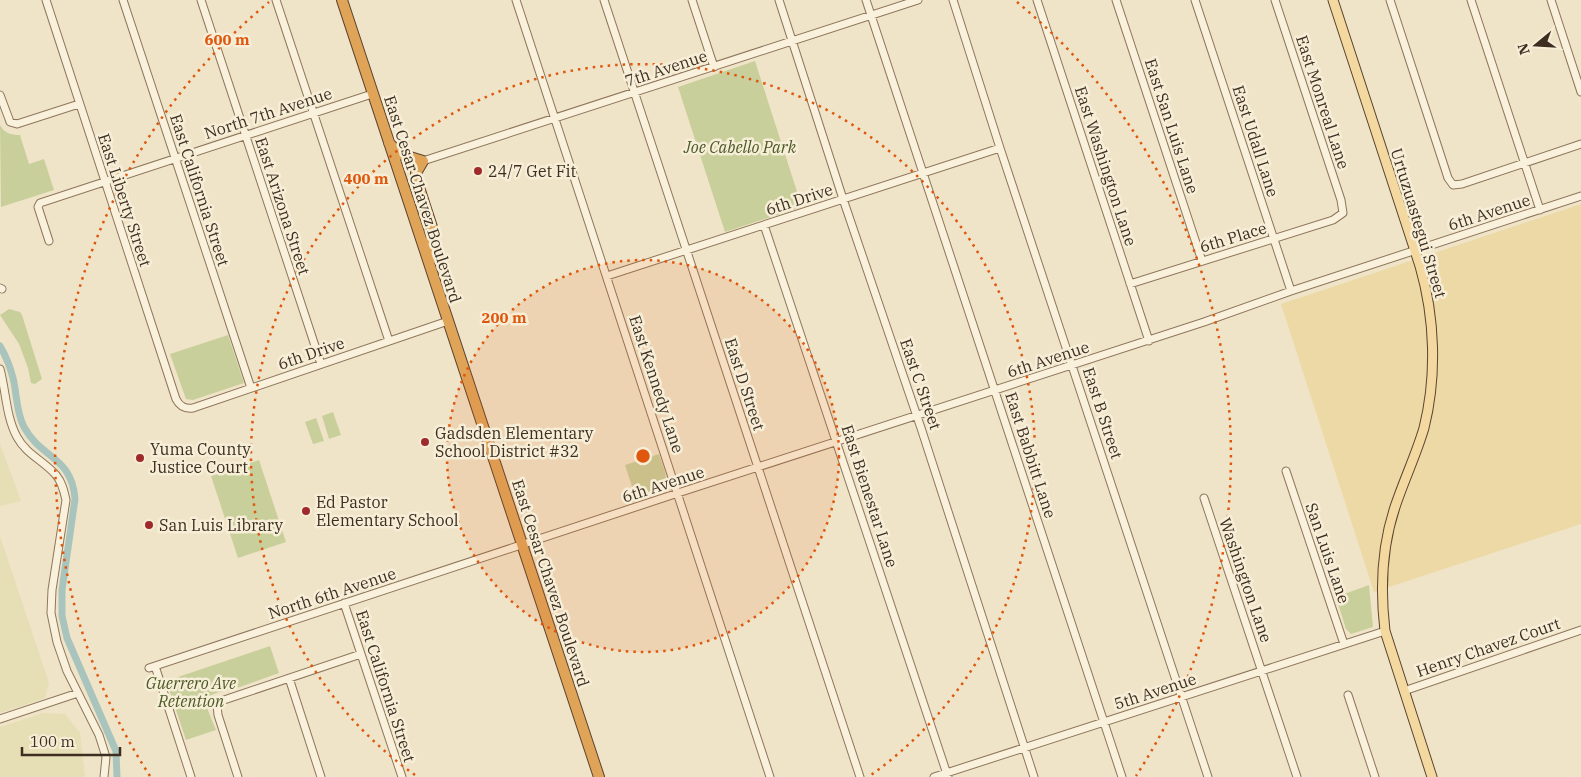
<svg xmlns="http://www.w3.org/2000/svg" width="1581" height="777" font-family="'IBM Plex Serif',serif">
<rect width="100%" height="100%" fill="#f0e4c8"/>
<path fill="#e6deb5" d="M 0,444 L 21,501 L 0,506 Z
M 0,536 L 49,683 L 45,698 L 0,713 Z
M 43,713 L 65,714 L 80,733 L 85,777 L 0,777 L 0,727 Z"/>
<path fill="#c9cf9b" d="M 755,61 L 802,207 L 725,232 L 678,87 Z
M 0,125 C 4,133 11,135 20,135 L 29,164 L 44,159 L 54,190 L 1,207 Z
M 9,309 L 20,312 L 22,315 L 42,379 L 35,384 L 31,383 L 28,368 L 19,344 L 0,315 Z
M 228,335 L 244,383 L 193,400 L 186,399 L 170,354 Z
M 333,412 L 341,435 L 329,439 L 322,416 Z
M 316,418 L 324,441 L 313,444 L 305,422 Z
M 659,454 C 662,465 670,477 663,487 L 635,496 L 625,465 Z
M 259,460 L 286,542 L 238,558 L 211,476 Z
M 1369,585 L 1373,627 L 1351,634 L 1346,629 L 1336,597 Z
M 270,646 L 279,673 L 240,687 L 216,693 L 210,696 L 207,702 L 207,708 L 216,730 L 186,740 L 168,686 L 172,679 Z"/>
<path fill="#ecd9a5" d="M 1581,204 L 1581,524 L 1374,592 L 1281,304 Z"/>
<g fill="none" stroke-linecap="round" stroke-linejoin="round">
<path stroke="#a9c4bc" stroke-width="7" d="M 0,346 C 6,356 10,366 13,378 C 17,394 16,412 24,427 C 41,459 72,456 75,499 L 62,590 L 62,616 L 67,638 L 116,751 L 117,777"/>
<g stroke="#8d765c" stroke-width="9">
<path id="minor" d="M 46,0 L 176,399 C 180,407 185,409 193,408 L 448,321
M 123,0 L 251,388
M 201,0 L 321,364
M 276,0 L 389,341
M 516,0 L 770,777
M 604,0 L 860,777
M 692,0 L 714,67
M 779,0 L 843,199 L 921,428 L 1034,777
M 866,0 L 1122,777
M 953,0 L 1000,148 L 1208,777
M 1037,0 L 1149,341
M 1116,0 L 1202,261
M 1195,0 L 1291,291
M 1390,0 L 1448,178 L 1453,185 L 1462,184 L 1581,144
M 1471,0 L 1540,210
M 1551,0 L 1581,92
M 0,95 L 9,119 L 10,122 L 17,124 L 79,104
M 423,161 L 918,0
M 764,225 L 948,777
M 49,241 L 38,207 L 40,203 L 372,94
M 607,276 L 1000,148
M 1130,284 L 1333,220 L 1343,213 L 1341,200 L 1275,0
M 0,288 L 2,289
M 0,369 C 6,391 6,417 17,437 C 26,454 44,461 56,475 C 62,482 64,491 66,500 L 52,590 L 51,613 L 57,642 L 67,671 L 99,735 L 106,757 L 104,777
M 1286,471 L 1344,644
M 1204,498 L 1297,777
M 344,603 L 402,777
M 155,666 L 191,777
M 149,668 L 678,493 L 1204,322 L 1291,291 L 1581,196
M 289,678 L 321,777
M 1404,691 L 1581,630
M 1348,695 L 1375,777
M 0,719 L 78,693
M 238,777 L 218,715 L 217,705 L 224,700 L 361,654
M 934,777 L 1385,631"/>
</g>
<g stroke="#5b4430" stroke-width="11">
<path id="major" d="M 1333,0 L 1420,266 C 1435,318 1437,376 1424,428 C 1416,455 1404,480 1395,507 C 1382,546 1380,589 1385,631 L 1432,777"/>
</g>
<g stroke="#5b4430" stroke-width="12">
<path id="highway" d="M 342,0 L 599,777
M 389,143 L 400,154 L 423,161 L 416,173 L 416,178 L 432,227 L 430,261"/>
</g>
<use href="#minor" stroke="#faf1dc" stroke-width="7"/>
<use href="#major" stroke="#f3d9a0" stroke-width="9"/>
<use href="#highway" stroke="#e0a458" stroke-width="10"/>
</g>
<circle cx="643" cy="456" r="196" fill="#df570d" fill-opacity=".12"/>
<g fill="none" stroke="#df570d" stroke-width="2.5" stroke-dasharray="2.5 5">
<circle cx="643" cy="456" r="196"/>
<path d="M415 775A392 392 0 1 1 871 775"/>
<path d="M150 776A588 588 0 0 1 269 2M1017 2A588 588 0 0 1 1136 776"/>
</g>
<g fill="#9e2a2b" stroke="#f7eed8" stroke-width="2">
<circle cx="478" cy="171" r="5"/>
<circle cx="425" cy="442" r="5"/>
<circle cx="140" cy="458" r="5"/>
<circle cx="306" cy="511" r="5"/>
<circle cx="149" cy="525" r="5"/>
</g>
<g text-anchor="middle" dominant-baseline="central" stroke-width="5" stroke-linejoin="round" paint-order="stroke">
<g font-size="16" fill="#3d2e20" stroke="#f7eed8">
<text transform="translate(666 68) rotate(-18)">7th Avenue</text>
<text transform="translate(1323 102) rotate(72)">East Monreal Lane</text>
<text transform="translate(268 113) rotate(-18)">North 7th Avenue</text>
<text transform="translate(1172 126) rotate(72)">East San Luis Lane</text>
<text transform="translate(1256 141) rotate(72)">East Udall Lane</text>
<text transform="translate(1106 166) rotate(72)">East Washington Lane</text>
<text transform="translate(200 190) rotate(72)">East California Street</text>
<text transform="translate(423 199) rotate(72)">East Cesar Chavez Boulevard</text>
<text transform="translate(799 199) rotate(-18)">6th Drive</text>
<text transform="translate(125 200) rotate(72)">East Liberty Street</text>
<text transform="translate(283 206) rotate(72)">East Arizona Street</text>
<text transform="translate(1489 212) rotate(-18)">6th Avenue</text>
<text transform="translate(1419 223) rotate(73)">Urtuzuastegui Street</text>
<text transform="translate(1233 237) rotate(-17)">6th Place</text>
<text transform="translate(311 353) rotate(-19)">6th Drive</text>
<text transform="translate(1048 359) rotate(-18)">6th Avenue</text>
<text transform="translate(657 384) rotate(72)">East Kennedy Lane</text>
<text transform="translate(745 384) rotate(72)">East D Street</text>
<text transform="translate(921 384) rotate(71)">East C Street</text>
<text transform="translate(1103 413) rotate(72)">East B Street</text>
<text transform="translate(1031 455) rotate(72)">East Babbitt Lane</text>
<text transform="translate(663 484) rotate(-18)">6th Avenue</text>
<text transform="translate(870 496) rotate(72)">East Bienestar Lane</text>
<text transform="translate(1328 553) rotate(71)">San Luis Lane</text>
<text transform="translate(1246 580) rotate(71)">Washington Lane</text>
<text transform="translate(551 583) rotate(72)">East Cesar Chavez Boulevard</text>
<text transform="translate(332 593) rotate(-18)">North 6th Avenue</text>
<text transform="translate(1488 647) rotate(-19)">Henry Chavez Court</text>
<text transform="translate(386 686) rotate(72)">East California Street</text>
<text transform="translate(1155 691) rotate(-18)">5th Avenue</text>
</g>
<g font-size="16" font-style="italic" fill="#4d5a26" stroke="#f7eed8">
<text x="740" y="147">Joe Cabello Park</text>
<text x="191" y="683">Guerrero Ave<tspan x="191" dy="18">Retention</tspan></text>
</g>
<g font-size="16" fill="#3d2e20" stroke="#f7eed8" text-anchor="start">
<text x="488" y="171">24/7 Get Fit</text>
<text x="435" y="433">Gadsden Elementary<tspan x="435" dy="18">School District #32</tspan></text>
<text x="150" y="449">Yuma County<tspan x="150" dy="18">Justice Court</tspan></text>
<text x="316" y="502">Ed Pastor<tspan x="316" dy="18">Elementary School</tspan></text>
<text x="159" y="525">San Luis Library</text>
</g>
</g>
<circle cx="643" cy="456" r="8" fill="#df570d" stroke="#f7eed8" stroke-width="2.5"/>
<g font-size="15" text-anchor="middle" font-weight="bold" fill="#df570d" stroke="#f7eed8" stroke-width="5" stroke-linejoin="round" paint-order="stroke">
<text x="227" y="45">600 m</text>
<text x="366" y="184">400 m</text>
<text x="504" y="323">200 m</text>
</g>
<g transform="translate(1536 45) rotate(252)" stroke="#f7eed8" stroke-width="4" paint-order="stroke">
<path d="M0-4L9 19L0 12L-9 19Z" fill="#3d2e20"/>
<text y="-8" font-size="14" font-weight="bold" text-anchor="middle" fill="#3d2e20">N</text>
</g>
<path d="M22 747v8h98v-8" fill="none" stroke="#3d2e20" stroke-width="2.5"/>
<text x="30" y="747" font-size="15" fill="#3d2e20" stroke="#f7eed8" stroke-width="4" paint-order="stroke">100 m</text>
</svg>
